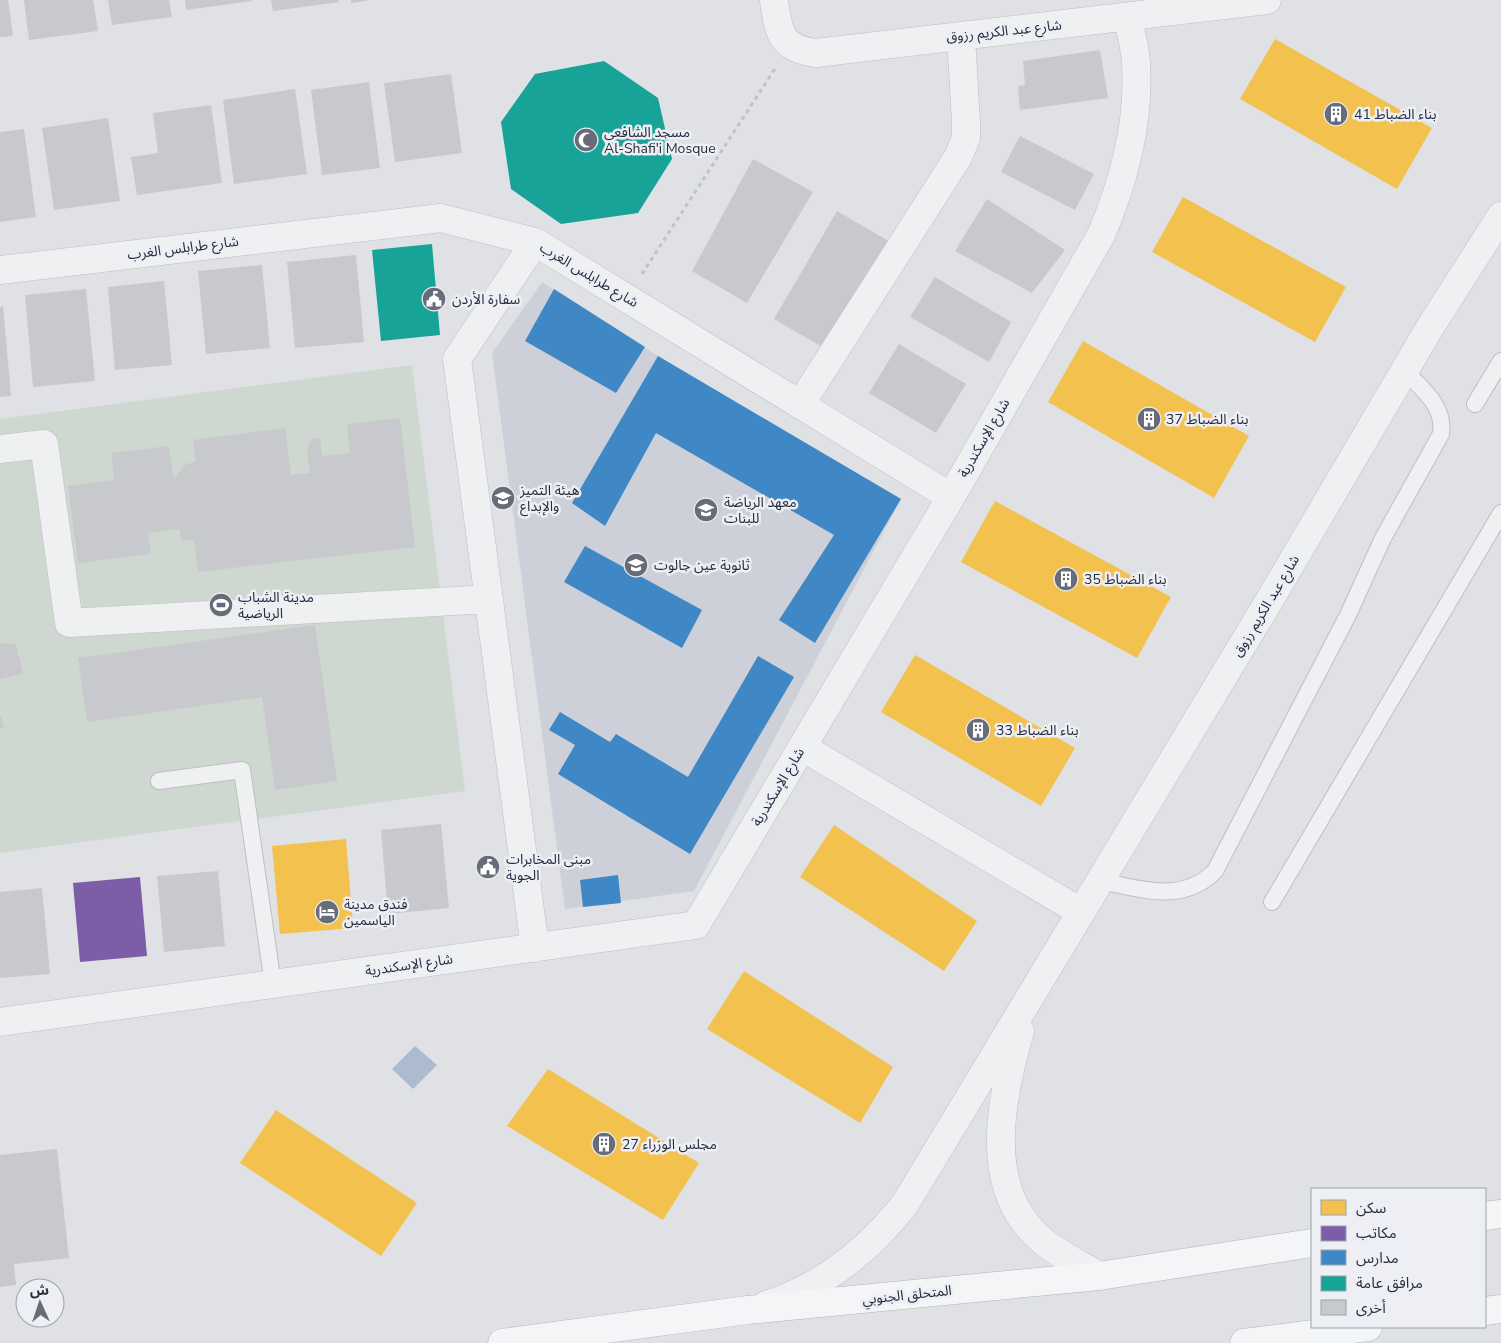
<svg xmlns="http://www.w3.org/2000/svg" width="1501" height="1343" font-family="'Nunito Sans','Noto Sans Arabic',sans-serif">
<rect width="100%" height="100%" fill="#dfe1e5"/>
<path fill="#cdd0d8" d="M 542,282 L 658,356 L 901,499 L 694,891 L 565,909 L 492,353 Z"/>
<path fill="#ced8d0" d="M 412,365 L 465,791 L 0,853 L 0,419 Z"/>
<path fill="#adbbd1" d="M 415,1046 L 437,1065 L 413,1089 L 392,1069 Z"/>
<path fill="#f2c14e" d="M 1275,39 L 1432,128 L 1397,189 L 1240,99 Z
M 1183,197 L 1346,287 L 1315,342 L 1152,252 Z
M 1083,341 L 1249,436 L 1214,498 L 1048,402 Z
M 995,501 L 1171,597 L 1137,658 L 961,562 Z
M 915,655 L 1075,748 L 1041,806 L 881,712 Z
M 834,825 L 977,921 L 944,971 L 800,877 Z
M 346,839 L 353,928 L 280,934 L 272,846 Z
M 744,971 L 893,1067 L 860,1123 L 707,1029 Z
M 548,1069 L 699,1163 L 663,1220 L 507,1126 Z
M 276,1110 L 417,1203 L 381,1256 L 240,1163 Z"/>
<path fill="#7b5ea7" d="M 140,877 L 147,956 L 80,962 L 73,883 Z"/>
<path fill="#3f88c5" d="M 554,289 L 645,347 L 616,393 L 525,341 Z
M 658,356 L 901,499 L 815,643 L 779,620 L 834,535 L 656,433 L 605,526 L 572,503 Z
M 585,546 L 702,610 L 682,648 L 564,582 Z
M 758,656 L 794,677 L 690,854 L 558,774 L 575,745 L 549,730 L 560,712 L 610,742 L 616,734 L 688,777 Z
M 618,875 L 621,903 L 583,907 L 580,880 Z"/>
<path fill="#17a398" d="M 604,61 L 658,98 L 672,159 L 638,213 L 561,224 L 511,189 L 501,122 L 535,74 Z
M 432,244 L 440,335 L 381,341 L 372,250 Z"/>
<path fill="#c8c9cd" d="M 0,0 L 8,0 L 13,36 L 0,37 Z
M 24,0 L 93,0 L 98,31 L 29,40 Z
M 108,0 L 169,0 L 172,17 L 112,25 Z
M 185,0 L 252,0 L 252,1 L 186,10 Z
M 271,0 L 338,0 L 339,2 L 273,11 Z
M 351,0 L 367,0 L 367,1 L 351,3 Z
M 1100,50 L 1108,98 L 1020,110 L 1018,86 L 1025,85 L 1023,61 Z
M 451,74 L 462,153 L 395,162 L 384,83 Z
M 369,82 L 380,168 L 322,175 L 311,90 Z
M 295,89 L 307,174 L 234,184 L 223,100 Z
M 211,105 L 222,183 L 137,195 L 131,157 L 158,153 L 153,113 Z
M 108,118 L 120,201 L 54,210 L 42,128 Z
M 24,129 L 36,217 L 0,222 L 0,132 Z
M 1020,136 L 1094,174 L 1075,210 L 1001,172 Z
M 753,159 L 813,192 L 747,303 L 692,271 Z
M 987,199 L 1065,250 L 1032,293 L 955,251 Z
M 837,211 L 892,243 L 829,351 L 774,319 Z
M 356,255 L 364,342 L 295,348 L 287,262 Z
M 262,265 L 270,348 L 206,354 L 198,271 Z
M 935,277 L 1011,322 L 989,362 L 910,317 Z
M 164,281 L 172,365 L 115,370 L 108,287 Z
M 86,289 L 95,381 L 33,387 L 25,295 Z
M 3,306 L 11,396 L 0,397 L 0,307 Z
M 899,344 L 966,384 L 936,433 L 869,393 Z
M 400,418 L 415,547 L 198,572 L 194,540 L 181,541 L 180,529 L 148,533 L 151,554 L 78,563 L 68,486 L 114,480 L 111,453 L 169,446 L 174,479 L 186,464 L 196,462 L 193,440 L 285,428 L 291,475 L 310,473 L 307,450 L 312,439 L 320,438 L 322,456 L 350,453 L 347,424 Z
M 315,625 L 337,781 L 275,790 L 262,697 L 87,722 L 78,658 Z
M 0,643 L 16,644 L 23,674 L 0,679 Z
M 0,714 L 4,728 L 0,729 Z
M 441,824 L 449,908 L 388,914 L 381,830 Z
M 218,871 L 225,946 L 164,952 L 157,876 Z
M 42,888 L 50,974 L 0,978 L 0,892 Z
M 57,1149 L 69,1258 L 14,1264 L 16,1285 L 0,1287 L 0,1155 Z"/>
<g fill="none" stroke-linecap="round" stroke-linejoin="round">
<g stroke="#bebfc3" stroke-width="18">
<path id="service" d="M 1475,404 L 1501,361
M 159,781 L 242,770 L 273,984
M 1099,881 C 1141,888 1181,905 1215,871 L 1348,615 L 1383,538 L 1441,434 C 1445,406 1423,390 1405,371
M 1272,902 L 1501,513"/>
</g>
<g stroke="#bebfc3" stroke-width="29">
<path id="minor" d="M 774,0 C 778,31 780,49 816,53 L 1267,0
M 0,270 L 441,218 L 535,242 L 951,497
M 800,405 L 958,157 L 966,138 L 966,122 L 961,36
M 0,449 L 44,444 L 69,623 L 489,599
M 802,747 L 1081,912
M 535,948 L 457,359 L 535,242
M 0,1022 L 696,925 L 951,497 L 1101,235 C 1124,181 1140,123 1136,63 C 1135,48 1131,32 1128,18
M 1020,1031 C 1001,1099 980,1191 1044,1242 C 1060,1255 1081,1265 1099,1276
M 766,1305 C 823,1287 868,1251 905,1204 L 1269,601 L 1429,329 L 1501,216"/>
</g>
<g stroke="#b2b4ba" stroke-width="29">
<path id="motorway" d="M 1485,1216 L 1501,1214
M 1485,1311 L 1501,1309
M 502,1343 L 748,1310 L 1099,1276 L 1312,1243
M 1244,1343 L 1368,1327"/>
</g>
<path stroke="#c0c2c7" stroke-width="3" stroke-dasharray="4 4" stroke-linecap="butt" d="M 642,274 L 776,67"/>
<use href="#service" stroke="#eff0f2" stroke-width="16"/>
<use href="#minor" stroke="#eff0f2" stroke-width="28"/>
<use href="#motorway" stroke="#f3f5f6" stroke-width="28"/>
</g>
<defs>
<g id="building-disc" transform="scale(1.25)"><circle r="9.5" fill="#676c78" stroke="#edeff5"/><path d="M-4-6H4V6H1V3H-1V6H-4ZM-2.5-4.3h1.7v1.8h-1.7ZM.8-4.3h1.7v1.8H.8ZM-2.5-1h1.7V.8h-1.7ZM.8-1h1.7V.8H.8Z" fill="#fff"/></g>
<g id="mosque-disc" transform="scale(1.25)"><circle r="9.5" fill="#676c78" stroke="#edeff5"/><path d="M3.5-4.9A6 6 0 1 0 3.5 4.9A5 5 0 1 1 3.5-4.9Z" fill="#fff"/></g>
<g id="civic-disc" transform="scale(1.25)"><circle r="9.5" fill="#676c78" stroke="#edeff5"/><path d="M-.6-6.5H3V-4.5H.6V-3L4-1V1h2V6H-6V1h2V-1L-.6-3ZM-1.2 2.5V6h2.4V2.5Z" fill="#fff"/></g>
<g id="school-disc" transform="scale(1.25)"><circle r="9.5" fill="#676c78" stroke="#edeff5"/><path d="M0-5L7-2L0 1L-7-2ZM-4 1L0 2.5L4 1V4Q0 6-4 4Z" fill="#fff"/></g>
<g id="stadium-disc" transform="scale(1.25)"><circle r="9.5" fill="#676c78" stroke="#edeff5"/><path d="M0-5a6.5 5 0 1 0 0 10a6.5 5 0 1 0 0-10ZM-3.5-1.8h7v3.6h-7Z" fill="#fff"/></g>
<g id="hotel-disc" transform="scale(1.25)"><circle r="9.5" fill="#676c78" stroke="#edeff5"/><path d="M-6-4.5h1.5V1H6V5H4.5V3h-9V5H-6ZM-4 0a1.8 1.8 0 1 1 3.6 0ZM.5 0V-2.5h3Q6-2.5 6 0Z" fill="#fff"/></g>
</defs>
<g fill-rule="evenodd">
<use href="#building-disc" x="1336" y="114"/>
<use href="#mosque-disc" x="586" y="140"/>
<use href="#civic-disc" x="434" y="299"/>
<use href="#building-disc" x="1149" y="419"/>
<use href="#school-disc" x="503" y="498"/>
<use href="#school-disc" x="706" y="510"/>
<use href="#school-disc" x="636" y="565"/>
<use href="#building-disc" x="1066" y="579"/>
<use href="#stadium-disc" x="221" y="605"/>
<use href="#building-disc" x="978" y="730"/>
<use href="#civic-disc" x="488" y="867"/>
<use href="#hotel-disc" x="327" y="912"/>
<use href="#building-disc" x="604" y="1144"/>
</g>
<g text-anchor="middle" dominant-baseline="central" stroke-width="5" stroke-linejoin="round" paint-order="stroke">
<g font-size="14" fill="#272d3e" stroke="#edeff5">
<text transform="translate(1004 31) rotate(-6)">شارع عبد الكريم رزوق</text>
<text transform="translate(183 248) rotate(-7)">شارع طرابلس الغرب</text>
<text transform="translate(589 275) rotate(31)">شارع طرابلس الغرب</text>
<text transform="translate(984 438) rotate(-60)">شارع الإسكندرية</text>
<text transform="translate(1266 606) rotate(-59)">شارع عبد الكريم رزوق</text>
<text transform="translate(778 787) rotate(-59)">شارع الإسكندرية</text>
<text transform="translate(409 965) rotate(-8)">شارع الإسكندرية</text>
<text transform="translate(907 1295) rotate(-6)">المتحلق الجنوبي</text>
</g>
<g font-size="14" fill="#272d3e" stroke="#edeff5" text-anchor="start">
<text x="1354" y="114">بناء الضباط 41</text>
<text x="604" y="132">مسجد الشافعي<tspan x="604" dy="16">Al-Shafi'i Mosque</tspan></text>
<text x="452" y="299">سفارة الأردن</text>
<text x="1166" y="419">بناء الضباط 37</text>
<text x="520" y="490">هيئة التميز<tspan x="520" dy="16">والإبداع</tspan></text>
<text x="724" y="502">معهد الرياضة<tspan x="724" dy="16">للبنات</tspan></text>
<text x="654" y="565">ثانوية عين جالوت</text>
<text x="1084" y="579">بناء الضباط 35</text>
<text x="238" y="597">مدينة الشباب<tspan x="238" dy="16">الرياضية</tspan></text>
<text x="996" y="730">بناء الضباط 33</text>
<text x="506" y="859">مبنى المخابرات<tspan x="506" dy="16">الجوية</tspan></text>
<text x="344" y="904">فندق مدينة<tspan x="344" dy="16">الياسمين</tspan></text>
<text x="622" y="1144">مجلس الوزراء 27</text>
</g>
</g>
<rect x="1311" y="1188" width="175" height="140" fill="#edeff5" stroke="#9ea1ac"/>
<rect x="1321" y="1200" width="25" height="15" fill="#f2c14e" stroke="#9ea1ac"/>
<text x="1356" y="1213" font-size="15" fill="#272d3e">سكن</text>
<rect x="1321" y="1226" width="25" height="15" fill="#7b5ea7" stroke="#9ea1ac"/>
<text x="1356" y="1238" font-size="15" fill="#272d3e">مكاتب</text>
<rect x="1321" y="1250" width="25" height="15" fill="#3f88c5" stroke="#9ea1ac"/>
<text x="1356" y="1263" font-size="15" fill="#272d3e">مدارس</text>
<rect x="1321" y="1276" width="25" height="15" fill="#17a398" stroke="#9ea1ac"/>
<text x="1356" y="1288" font-size="15" fill="#272d3e">مرافق عامة</text>
<rect x="1321" y="1300" width="25" height="15" fill="#c8c9cd" stroke="#9ea1ac"/>
<text x="1356" y="1313" font-size="15" fill="#272d3e">أخرى</text>
<g transform="translate(40 1303) rotate(357)"><circle r="24" fill="#edeff5" stroke="#9ea1ac"/>
<path d="M0-4L9 19L0 12L-9 19Z" fill="#676c78"/>
<text y="-8" font-size="14" font-weight="bold" text-anchor="middle" fill="#272d3e">ش</text>
</g>
</svg>
